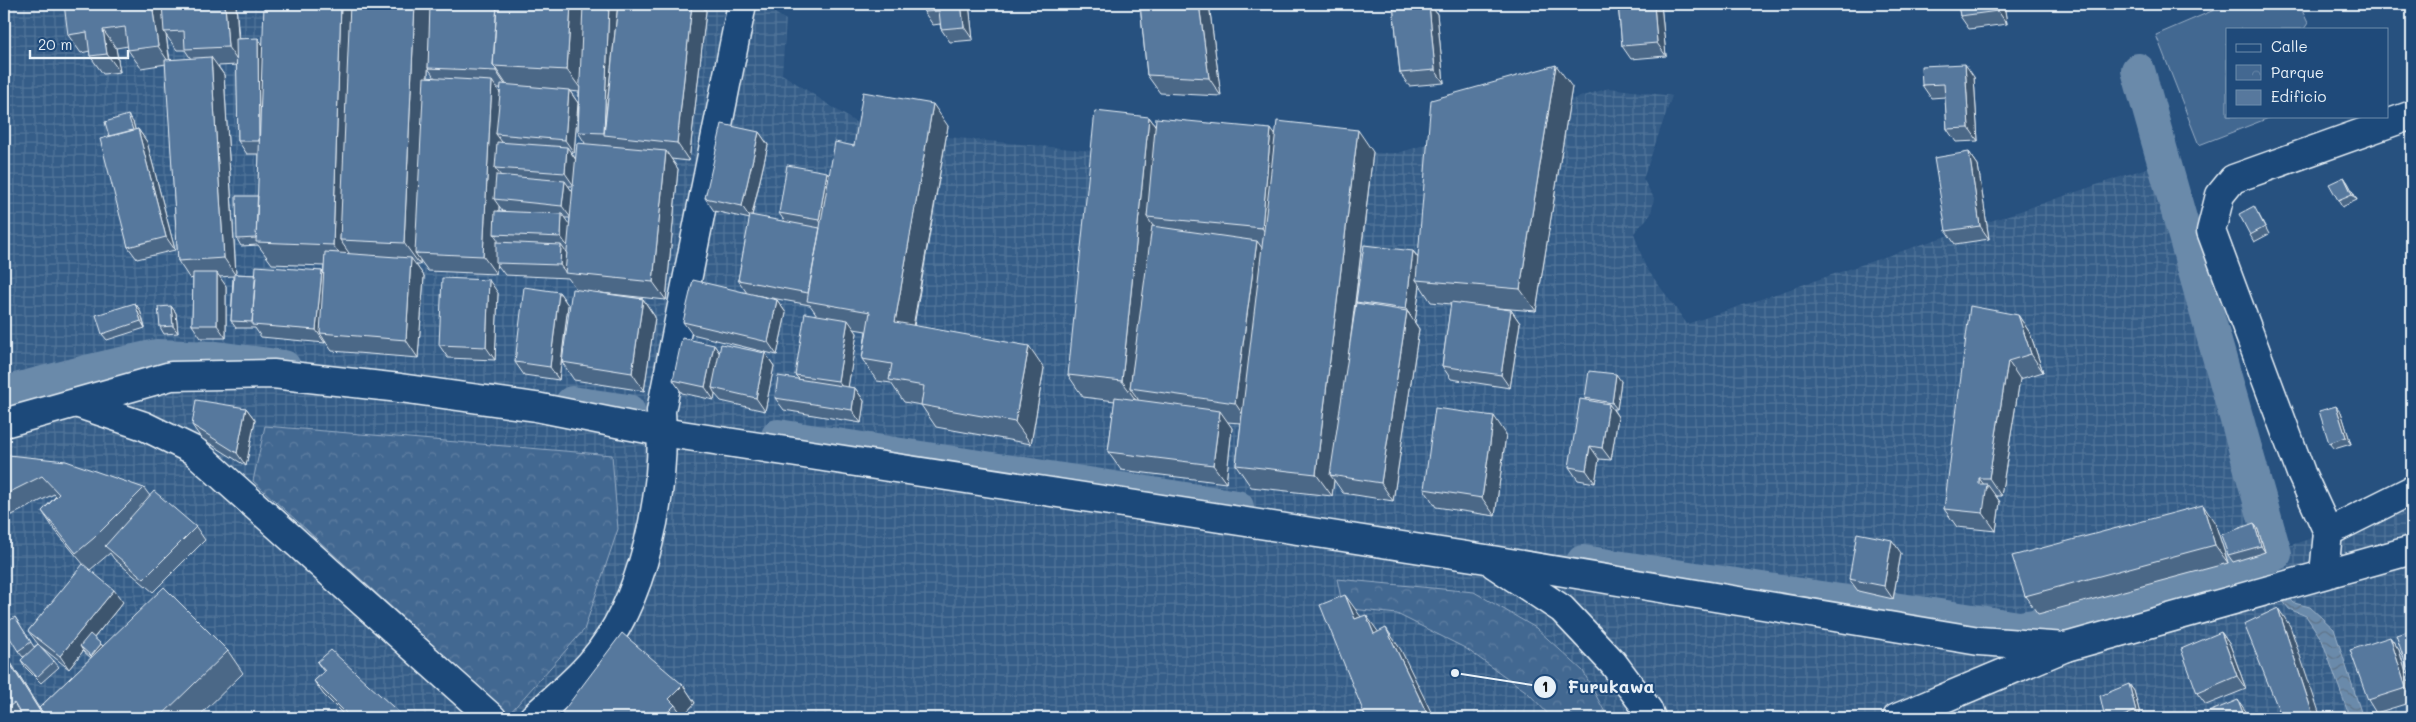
<svg xmlns="http://www.w3.org/2000/svg" width="2416" height="722" font-family="Mali,sans-serif">
<defs>
<pattern id="industrial-grid" width="8" height="8" patternUnits="userSpaceOnUse" patternTransform="scale(1.25)"><rect width="8" height="8" fill="#355d88"/><path d="M0 4h8M4 0v8" fill="none" stroke="#52759a"/></pattern>
<pattern id="park-crowns" width="20" height="18" patternUnits="userSpaceOnUse" patternTransform="scale(1.25)"><rect width="20" height="18" fill="#436891"/><path d="M2 6a3 3 0 1 1 6 0M12 15a3 3 0 1 1 6 0" fill="none" stroke="#5e7ea1"/></pattern>
<pattern id="water-waves" width="16" height="10" patternUnits="userSpaceOnUse" patternTransform="scale(1.25)"><rect width="16" height="10" fill="#6b8aaa"/><path d="M0 5q4-4 8 0t8 0" fill="none" stroke="#5e7388"/></pattern>
</defs>
<rect width="100%" height="100%" fill="#27517f"/>
<filter id="ink" filterUnits="userSpaceOnUse"><feTurbulence type="fractalNoise" baseFrequency=".02" numOctaves="2"/><feDisplacementMap in="SourceGraphic" scale="10" xChannelSelector="R" yChannelSelector="G"/><feConvolveMatrix kernelMatrix="1 2 1 2 8 2 1 2 1" color-interpolation-filters="sRGB"/></filter>
<g filter="url(#ink)">
<path fill="url(#industrial-grid)" d="M 4,4 L 761,4 L 786,20 L 782,74 L 866,129 L 1102,152 L 1398,153 L 1609,88 L 1672,96 L 1643,179 L 1654,198 L 1651,214 L 1634,233 L 1645,266 L 1687,324 L 2173,159 L 2282,548 L 2412,505 L 2412,718 L 4,718 Z"/>
<path fill="#436891" stroke="#96acc4" d="M 2228,4 L 2299,4 L 2308,23 L 2304,29 L 2227,29 L 2227,116 L 2274,116 L 2199,145 L 2156,35 Z"/>
<path fill="url(#park-crowns)" stroke="#96acc4" d="M 265,426 L 612,455 L 618,529 L 584,630 L 509,714 L 253,481 Z
M 1337,579 L 1474,592 L 1536,628 L 1583,671 L 1608,718 L 1552,718 L 1527,692 L 1465,648 L 1397,614 L 1343,608 Z"/>
<path fill="url(#water-waves)" stroke="#9db3c9" d="M 2265,569 L 2294,603 L 2310,607 L 2334,629 L 2363,718 L 2350,718 L 2322,640 L 2306,616 L 2289,609 L 2261,572 Z"/>
<g fill="none" stroke-linecap="round" stroke-linejoin="round">
<path stroke="#6b8aaa" stroke-width="34" d="M 4,393 L 90,371 L 156,356 L 217,358 L 284,367
M 572,403 L 628,411
M 778,436 L 1237,507
M 1583,562 L 2019,628 L 2049,624 L 2275,554 L 2138,70"/>
<g stroke="#e8f1f8" stroke-width="31">
<path id="minor" d="M 76,403 L 144,426 L 193,450 L 492,718
M 2324,574 L 2328,532 L 2301,473 L 2211,231 L 2220,195 L 2233,179 L 2412,115
M 533,718 C 552,700 574,683 591,663 C 645,601 666,492 661,411 L 742,4
M 1897,718 L 2066,647"/>
</g>
<g stroke="#e8f1f8" stroke-width="31">
<path id="tertiary" d="M 4,423 L 171,376 L 273,374 L 400,388 L 536,407 L 662,432 L 1486,559 L 1979,641 L 2066,647 L 2412,550
M 2328,532 L 2412,490
M 1494,564 L 1562,609 L 1613,663 L 1648,710 L 1651,718"/>
</g>
<use href="#minor" stroke="#1f4a7a" stroke-width="28"/>
<use href="#tertiary" stroke="#1f4a7a" stroke-width="28"/>
</g>
<path fill="#4b6787" stroke="#e8f1f8" fill-rule="evenodd" d="M 162,4 L 236,4 L 239,38 L 263,45 L 618,4 L 701,4 L 706,11 L 689,161 L 671,159 L 678,169 L 666,300 L 601,293 L 643,299 L 655,317 L 644,391 L 574,380 L 562,362 L 577,290 L 568,278 L 505,275 L 496,263 L 496,274 L 428,271 L 420,260 L 420,265 L 416,265 L 424,276 L 418,358 L 332,351 L 325,341 L 325,343 L 261,337 L 255,328 L 236,328 L 231,321 L 233,276 L 219,277 L 226,286 L 226,338 L 201,338 L 192,325 L 193,278 L 190,279 L 178,261 L 166,64 L 141,68 L 128,50 L 128,46 L 116,48 L 120,72 L 103,74 L 90,56 L 90,51 L 81,53 L 68,35 L 163,13 ZM 166,35 L 177,50 L 185,50 L 191,59 L 170,60 ZM 237,65 L 238,141 L 247,154 L 259,154 L 258,196 L 237,239 L 241,246 L 258,245 L 272,264 L 324,266 L 323,273 L 322,271 L 256,275 L 236,274 L 224,75 L 218,66 ZM 428,68 L 435,78 L 428,78 ZM 497,88 L 501,88 L 500,93 ZM 570,91 L 579,92 L 578,132 L 585,143 L 576,160 L 571,152 L 574,153 L 578,103 ZM 568,186 L 573,186 L 573,193 ZM 499,206 L 503,211 L 499,211 ZM 564,218 L 570,218 L 569,225 Z
M 923,4 L 969,4 L 973,40 L 950,42 L 941,29 L 940,24 L 933,25 L 924,12 Z
M 1140,4 L 1209,4 L 1221,96 L 1160,93 L 1147,75 Z
M 1393,4 L 1440,4 L 1441,5 L 1432,6 L 1437,14 L 1444,83 L 1409,86 L 1400,73 Z
M 1618,4 L 1661,4 L 1666,56 L 1631,59 L 1622,46 Z
M 1958,4 L 2004,4 L 2007,24 L 1969,29 L 1960,16 Z
M 1974,77 L 1978,141 L 1956,142 L 1947,129 L 1945,97 L 1931,98 L 1922,85 Z
M 1572,87 L 1536,311 L 1485,307 L 1511,310 L 1520,323 L 1510,388 L 1451,379 L 1442,366 L 1451,304 L 1431,302 L 1420,285 L 1415,322 L 1414,321 L 1419,329 L 1393,501 L 1343,493 L 1334,480 L 1332,496 L 1251,487 L 1236,465 L 1241,423 L 1227,422 L 1232,428 L 1226,483 L 1121,470 L 1108,452 L 1115,401 L 1083,397 L 1068,375 L 1149,117 L 1155,125 L 1275,134 L 1373,152 L 1352,330 L 1358,304 L 1356,302 L 1413,251 L 1418,257 Z
M 133,122 L 135,130 L 138,129 L 147,142 L 175,250 L 137,259 L 128,247 L 109,136 Z
M 948,126 L 914,326 L 1044,368 L 1031,444 L 936,427 L 921,405 L 904,402 L 891,383 L 877,381 L 862,359 L 866,331 L 854,329 L 857,333 L 848,387 L 855,388 L 864,401 L 861,423 L 784,410 L 775,398 L 799,379 L 795,375 L 817,315 L 810,305 L 755,295 L 777,300 L 786,313 L 777,355 L 692,334 L 683,322 L 747,293 L 738,280 L 750,219 L 714,211 L 705,198 L 759,132 L 768,145 L 752,216 L 785,222 L 779,213 L 829,175 L 854,146 Z
M 1969,152 L 1978,165 L 1989,239 L 1955,244 L 1946,231 Z
M 2344,177 L 2348,183 L 2357,200 L 2342,207 L 2338,200 Z
M 2258,213 L 2269,234 L 2254,242 L 2250,235 Z
M 559,292 L 568,305 L 559,380 L 524,375 L 515,362 Z
M 498,293 L 495,360 L 448,358 L 439,345 Z
M 135,303 L 140,310 L 145,328 L 107,340 L 102,334 Z
M 171,306 L 176,313 L 178,333 L 164,334 L 160,327 Z
M 2018,315 L 2030,333 L 2043,372 L 2020,379 L 2001,496 L 1996,496 L 2000,502 L 1996,531 L 1957,527 L 1944,509 Z
M 714,345 L 719,352 L 765,353 L 774,366 L 765,411 L 721,401 L 715,394 L 714,400 L 682,393 L 673,380 Z
M 1621,381 L 1617,409 L 1613,409 L 1618,417 L 1611,460 L 1599,459 L 1595,483 L 1578,480 L 1569,467 L 1586,400 L 1585,398 Z
M 246,408 L 255,420 L 246,466 L 201,438 L 192,425 Z
M 2341,412 L 2351,444 L 2334,449 L 2329,443 Z
M 1506,434 L 1495,516 L 1436,507 L 1424,489 Z
M 4,455 L 144,488 L 150,496 L 196,527 L 205,540 L 153,592 L 114,559 L 110,553 L 90,570 L 123,602 L 94,638 L 103,646 L 228,651 L 243,673 L 197,718 L 46,718 L 39,708 L 91,658 L 83,651 L 69,669 L 40,646 L 54,661 L 59,667 L 41,683 L 25,667 L 21,660 L 25,656 L 23,657 L 18,651 L 15,617 L 34,647 L 38,644 L 28,631 L 84,565 L 54,529 L 42,511 L 56,496 L 54,494 L 4,519 L 7,526 L 4,528 Z
M 2215,523 L 2228,563 L 2038,614 L 2025,596 Z
M 2254,523 L 2258,530 L 2265,552 L 2233,562 L 2228,555 Z
M 1901,553 L 1893,599 L 1858,591 L 1849,579 Z
M 2221,632 L 2230,645 L 2246,689 L 2206,705 L 2197,693 Z
M 2390,637 L 2399,650 L 2412,693 L 2412,702 L 2376,713 L 2368,700 Z
M 4,652 L 45,718 L 13,718 L 4,705 Z
M 317,662 L 405,718 L 347,718 L 323,694 L 314,681 L 324,672 Z
M 2129,684 L 2134,691 L 2141,718 L 2105,718 Z
M 683,685 L 695,703 L 683,716 L 685,718 L 558,718 Z"/>
<path fill="#3d546e" stroke="#e8f1f8" d="M 152,4 L 162,4 L 166,32 L 164,32 L 166,35 L 170,64 L 158,46 Z
M 225,4 L 236,4 L 240,65 L 228,47 Z
M 341,4 L 357,4 L 340,240 L 349,253 L 349,267 L 333,245 Z
M 415,4 L 431,4 L 420,253 L 415,253 L 420,260 L 420,265 L 404,243 Z
M 571,4 L 588,4 L 583,92 L 567,70 Z
M 609,4 L 618,4 L 604,133 Z
M 692,4 L 701,4 L 706,11 L 689,161 L 677,143 Z
M 961,4 L 969,4 L 973,40 L 964,27 Z
M 1199,4 L 1209,4 L 1221,96 L 1209,78 Z
M 1429,4 L 1430,4 L 1437,14 L 1444,83 L 1435,70 Z
M 1654,4 L 1661,4 L 1666,56 L 1657,43 Z
M 1997,4 L 2004,4 L 2007,24 L 1998,11 Z
M 103,30 L 116,48 L 120,72 L 107,54 Z
M 258,38 L 267,51 L 259,141 Z
M 211,57 L 224,75 L 236,276 L 224,258 Z
M 1965,64 L 1974,77 L 1978,141 L 1969,128 Z
M 1556,65 L 1572,87 L 1536,311 L 1520,289 Z
M 496,69 L 508,87 L 508,89 L 496,71 Z
M 492,81 L 504,99 L 496,134 L 502,142 L 495,168 L 501,176 L 494,199 L 499,206 L 498,235 L 494,234 L 498,240 L 496,274 L 483,256 Z
M 569,90 L 578,103 L 574,153 L 565,140 Z
M 933,104 L 948,126 L 910,344 L 895,322 Z
M 128,115 L 133,122 L 138,140 L 133,134 Z
M 1149,117 L 1165,139 L 1147,217 L 1155,229 L 1130,388 L 1138,399 L 1138,403 L 1122,381 Z
M 138,129 L 147,142 L 175,250 L 166,237 Z
M 1271,129 L 1284,147 L 1275,246 L 1262,228 Z
M 1358,130 L 1373,152 L 1334,476 L 1330,475 L 1334,480 L 1332,496 L 1316,474 Z
M 759,132 L 768,145 L 751,219 L 742,206 Z
M 567,147 L 576,160 L 574,186 L 565,173 Z
M 666,151 L 678,169 L 666,300 L 653,282 Z
M 1969,152 L 1978,165 L 1989,239 L 1980,226 Z
M 827,172 L 836,185 L 828,233 L 819,220 Z
M 2344,177 L 2348,183 L 2357,200 L 2352,194 Z
M 565,181 L 574,194 L 571,218 L 562,206 Z
M 562,214 L 571,227 L 570,250 L 561,237 Z
M 1257,241 L 1273,263 L 1250,425 L 1235,403 Z
M 561,245 L 570,258 L 566,273 L 560,265 Z
M 1413,251 L 1422,264 L 1416,280 L 1420,285 L 1415,322 L 1406,309 Z
M 411,258 L 424,276 L 418,358 L 406,340 Z
M 322,271 L 331,284 L 320,333 L 325,341 L 325,343 L 316,330 Z
M 217,273 L 226,286 L 226,338 L 217,325 Z
M 489,280 L 498,293 L 495,360 L 486,347 Z
M 559,292 L 568,305 L 559,380 L 550,367 Z
M 643,299 L 655,317 L 644,391 L 632,373 Z
M 777,300 L 786,313 L 777,355 L 768,342 Z
M 135,303 L 140,310 L 145,328 L 141,321 Z
M 171,306 L 176,313 L 178,333 L 173,326 Z
M 1511,310 L 1520,323 L 1510,388 L 1501,375 Z
M 1407,311 L 1419,329 L 1393,501 L 1381,483 Z
M 2018,315 L 2030,333 L 2043,372 L 2031,354 Z
M 848,320 L 857,333 L 847,394 L 838,381 Z
M 714,345 L 723,358 L 712,388 L 715,394 L 714,400 L 705,387 Z
M 1029,346 L 1044,368 L 1031,444 L 1015,422 Z
M 765,353 L 774,366 L 765,411 L 756,398 Z
M 2008,361 L 2020,379 L 2001,496 L 1989,478 Z
M 1616,374 L 1621,381 L 1617,409 L 1612,403 Z
M 855,388 L 864,401 L 861,423 L 852,410 Z
M 1609,404 L 1618,417 L 1611,460 L 1602,448 Z
M 2336,406 L 2341,412 L 2351,444 L 2346,437 Z
M 246,408 L 255,420 L 246,466 L 237,453 Z
M 1220,411 L 1232,428 L 1226,483 L 1213,465 Z
M 1494,416 L 1506,434 L 1495,516 L 1482,498 Z
M 1590,446 L 1599,459 L 1595,483 L 1586,470 Z
M 1979,478 L 1987,489 L 1987,484 L 2000,502 L 1996,531 L 1983,513 L 1979,484 Z
M 2203,505 L 2215,523 L 2228,563 L 2215,545 Z
M 2254,523 L 2258,530 L 2265,552 L 2261,546 Z
M 1892,540 L 1901,553 L 1893,599 L 1884,586 Z
M 114,590 L 123,602 L 84,650 L 80,646 L 83,651 L 69,669 L 60,656 Z
M 1345,595 L 1361,617 L 1355,619 Z
M 2278,608 L 2290,626 L 2321,718 L 2314,718 Z
M 1366,615 L 1382,637 L 1374,634 Z
M 1386,628 L 1401,650 L 1434,718 L 1429,718 Z
M 2221,632 L 2230,645 L 2246,689 L 2237,676 Z
M 2390,637 L 2399,650 L 2412,693 L 2412,697 L 2406,688 Z
M 101,644 L 106,650 L 96,662 L 91,656 Z
M 4,652 L 45,718 L 44,718 L 4,654 Z
M 2129,684 L 2134,691 L 2141,718 L 2136,711 Z
M 683,685 L 695,703 L 683,716 L 675,705 L 669,699 Z
M 2238,700 L 2247,713 L 2249,718 L 2245,718 Z"/>
<path fill="#57789d" stroke="#e8f1f8" d="M 64,4 L 152,4 L 158,46 L 128,50 L 125,27 L 103,30 L 107,54 L 90,56 L 87,32 L 68,35 Z
M 162,4 L 225,4 L 228,47 L 185,49 L 184,31 L 164,32 Z
M 264,4 L 341,4 L 333,245 L 256,242 Z
M 350,4 L 415,4 L 404,243 L 340,240 Z
M 430,4 L 497,4 L 493,66 L 496,69 L 496,71 L 428,68 Z
M 497,4 L 571,4 L 567,70 L 493,66 Z
M 583,4 L 609,4 L 604,133 L 578,132 Z
M 618,4 L 692,4 L 677,143 L 604,135 Z
M 923,4 L 961,4 L 964,27 L 941,29 L 939,11 L 924,12 Z
M 1140,4 L 1199,4 L 1209,78 L 1147,75 Z
M 1393,4 L 1429,4 L 1435,70 L 1400,73 Z
M 1618,4 L 1654,4 L 1657,43 L 1622,46 Z
M 1958,4 L 1997,4 L 1998,11 L 1960,16 Z
M 258,38 L 259,141 L 238,141 L 236,39 Z
M 211,57 L 224,258 L 178,261 L 165,60 Z
M 1965,64 L 1969,128 L 1947,129 L 1944,84 L 1922,85 L 1921,66 Z
M 1556,65 L 1520,289 L 1416,280 L 1431,100 Z
M 424,77 L 492,81 L 483,256 L 415,253 Z
M 501,84 L 569,90 L 565,140 L 496,134 Z
M 863,92 L 933,104 L 895,322 L 1029,346 L 1015,422 L 921,405 L 924,386 L 889,380 L 892,364 L 862,359 L 870,312 L 807,301 L 835,142 L 854,146 Z
M 1095,111 L 1149,117 L 1122,381 L 1068,375 Z
M 128,115 L 133,130 L 109,136 L 105,122 Z
M 1156,118 L 1271,129 L 1262,228 L 1147,217 Z
M 1277,121 L 1358,130 L 1316,474 L 1236,465 Z
M 722,124 L 759,132 L 742,206 L 705,198 Z
M 138,129 L 166,237 L 128,247 L 100,139 Z
M 497,142 L 567,147 L 565,173 L 495,168 Z
M 577,143 L 666,151 L 653,282 L 565,273 Z
M 1969,152 L 1980,226 L 1946,231 L 1934,158 Z
M 787,165 L 827,172 L 819,220 L 779,213 Z
M 496,175 L 565,181 L 562,206 L 494,199 Z
M 2344,177 L 2352,194 L 2338,200 L 2329,184 Z
M 236,196 L 258,196 L 256,238 L 237,239 Z
M 2254,206 L 2265,227 L 2250,235 L 2239,214 Z
M 495,211 L 562,214 L 561,237 L 494,234 Z
M 750,215 L 820,228 L 808,293 L 738,280 Z
M 1152,226 L 1257,241 L 1235,403 L 1130,388 Z
M 496,242 L 561,245 L 560,265 L 496,263 Z
M 1364,245 L 1413,251 L 1406,309 L 1356,302 Z
M 325,252 L 411,258 L 406,340 L 320,333 Z
M 256,266 L 322,271 L 316,330 L 252,325 Z
M 193,273 L 217,273 L 217,325 L 192,325 Z
M 234,274 L 256,275 L 252,322 L 231,321 Z
M 442,278 L 489,280 L 486,347 L 439,345 Z
M 693,280 L 777,300 L 768,342 L 683,322 Z
M 524,287 L 559,292 L 550,367 L 515,362 Z
M 572,289 L 643,299 L 632,373 L 562,362 Z
M 1451,302 L 1511,310 L 1501,375 L 1442,366 Z
M 135,303 L 141,321 L 102,334 L 96,315 Z
M 1356,303 L 1407,311 L 1381,483 L 1330,475 Z
M 171,306 L 173,326 L 160,327 L 158,307 Z
M 1970,306 L 2018,315 L 2031,354 L 2008,361 L 1989,478 L 1979,478 L 1979,484 L 1987,484 L 1983,513 L 1944,509 Z
M 805,313 L 848,320 L 838,381 L 795,375 Z
M 682,338 L 714,345 L 705,387 L 673,380 Z
M 721,344 L 765,353 L 756,398 L 712,388 Z
M 1589,371 L 1616,374 L 1612,403 L 1585,398 Z
M 778,376 L 855,388 L 852,410 L 775,398 Z
M 1115,397 L 1220,411 L 1213,465 L 1108,452 Z
M 1580,399 L 1609,404 L 1602,448 L 1590,446 L 1586,470 L 1569,467 Z
M 196,400 L 246,408 L 237,453 L 192,425 Z
M 2336,406 L 2346,437 L 2329,443 L 2319,411 Z
M 1435,408 L 1494,416 L 1482,498 L 1424,489 Z
M 4,455 L 8,455 L 66,461 L 144,488 L 94,538 L 76,553 L 42,511 L 59,494 L 42,476 L 4,495 Z
M 154,491 L 196,527 L 144,579 L 105,546 Z
M 2203,505 L 2215,545 L 2025,596 L 2012,556 Z
M 2254,523 L 2261,546 L 2228,555 L 2221,535 Z
M 1857,533 L 1892,540 L 1884,586 L 1849,579 Z
M 83,564 L 114,590 L 60,656 L 28,631 Z
M 164,587 L 228,651 L 159,718 L 49,718 L 39,708 Z
M 1345,595 L 1355,619 L 1366,615 L 1374,634 L 1386,628 L 1429,718 L 1366,718 L 1320,605 Z
M 2278,608 L 2314,718 L 2282,718 L 2244,624 Z
M 15,617 L 31,642 L 18,651 L 4,628 L 4,624 Z
M 2412,630 L 2412,679 L 2411,680 L 2396,635 Z
M 2221,632 L 2237,676 L 2197,693 L 2181,649 Z
M 622,633 L 683,685 L 669,699 L 675,705 L 662,718 L 656,713 L 651,718 L 558,718 Z
M 90,634 L 101,644 L 91,656 L 80,646 Z
M 2390,637 L 2406,688 L 2368,700 L 2350,650 Z
M 38,644 L 54,661 L 37,677 L 21,660 Z
M 331,650 L 405,718 L 351,718 L 314,681 L 325,671 L 317,662 Z
M 4,654 L 44,718 L 23,718 L 14,703 L 6,709 L 4,705 Z
M 2129,684 L 2136,711 L 2119,718 L 2105,718 L 2100,696 Z
M 2238,700 L 2245,718 L 2208,718 L 2206,713 Z"/>
</g>
<path fill="none" stroke="#e8f1f8" stroke-width="2" d="M1455 673L1545 687"/>
<g fill="#e8f1f8" stroke="#1f4a7a" stroke-width="2">
<circle cx="1455" cy="673" r="5"/>
<circle cx="1545" cy="687" r="12"/>
</g>
<g font-size="15" text-anchor="middle" font-weight="bold" fill="#111">
<text x="1545" y="692">1</text>
</g>
<g font-size="18" text-anchor="middle" font-weight="bold" fill="#e8f1f8" stroke="#1f4a7a" stroke-width="4" stroke-linejoin="round" paint-order="stroke">
<text x="1611" y="693">Furukawa</text>
</g>
<rect width="2416" height="722" fill="none" stroke="#1f4a7a" stroke-width="20"/>
<rect x="10" y="10" width="2396" height="702" fill="none" stroke="#e8f1f8" stroke-width="2" filter="url(#ink)"/>
<rect x="2226" y="28" width="162" height="90" fill="#1f4a7a" stroke="#6f8dac"/>
<rect x="2236" y="44" width="25" height="8" fill="#1f4a7a" stroke="#6f8dac"/>
<text x="2271" y="52" font-size="15" fill="#e8f1f8">Calle</text>
<rect x="2236" y="65" width="25" height="15" fill="url(#park-crowns)" stroke="#6f8dac"/>
<text x="2271" y="78" font-size="15" fill="#e8f1f8">Parque</text>
<rect x="2236" y="90" width="25" height="15" fill="#57789d" stroke="#6f8dac"/>
<text x="2271" y="102" font-size="15" fill="#e8f1f8">Edificio</text>
<path d="M30 50v8h98v-8" fill="none" stroke="#e8f1f8" stroke-width="2.5"/>
<text x="38" y="50" font-size="15" fill="#e8f1f8" stroke="#1f4a7a" stroke-width="4" paint-order="stroke">20 m</text>
</svg>
